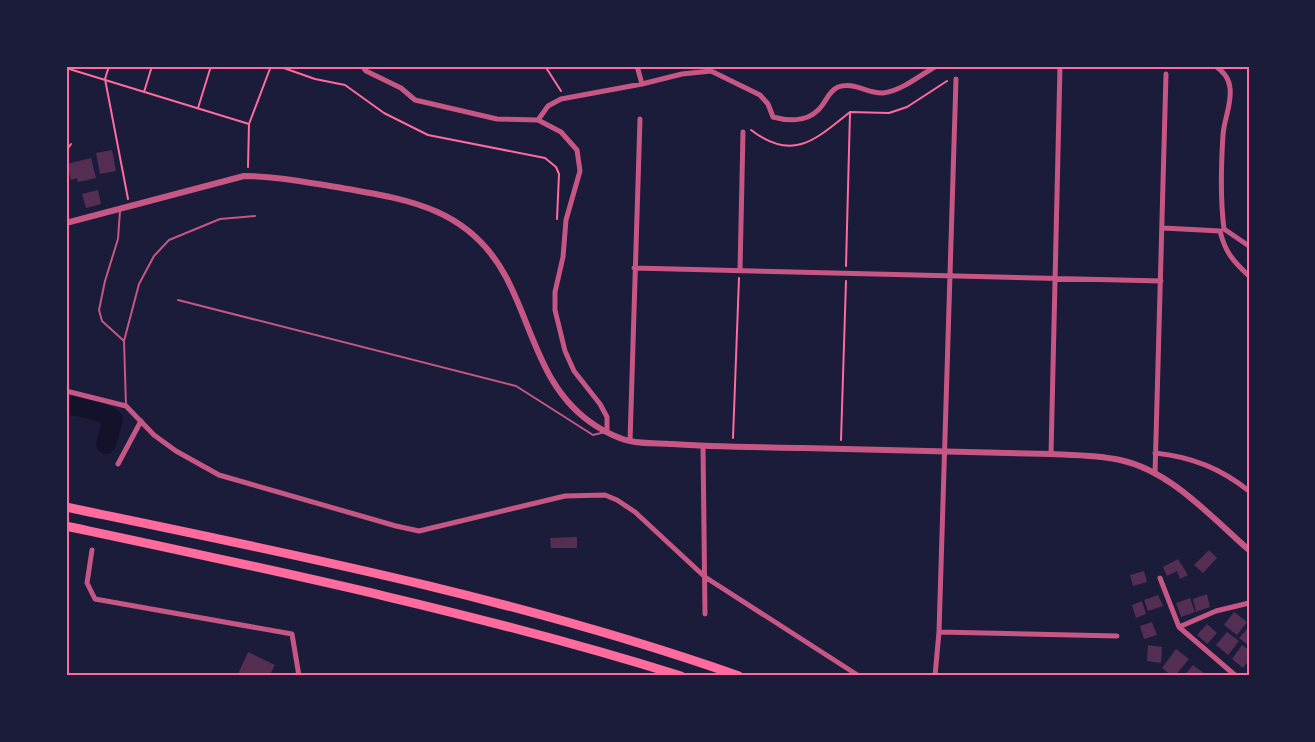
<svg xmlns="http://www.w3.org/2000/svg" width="1315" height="742" font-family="'Sofia Sans Condensed',sans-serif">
<rect width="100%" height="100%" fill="#1b1b3a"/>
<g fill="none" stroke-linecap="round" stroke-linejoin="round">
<path stroke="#12122b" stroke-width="20" d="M 66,404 L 96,410 L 113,419 L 106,444"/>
</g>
<path fill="#542f53" d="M 112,150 L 116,171 L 100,174 L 96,153 Z
M 91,158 L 96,178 L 78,182 L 77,178 L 71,180 L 67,164 Z
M 98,190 L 101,204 L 86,208 L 82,194 Z
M 577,537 L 577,548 L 551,548 L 550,538 Z
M 1209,550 L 1217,558 L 1203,573 L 1194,565 Z
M 1178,559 L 1188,575 L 1180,579 L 1177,571 L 1167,576 L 1163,567 Z
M 1144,571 L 1147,582 L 1133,586 L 1130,575 Z
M 1207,594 L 1210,607 L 1196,612 L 1193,599 Z
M 1158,595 L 1163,606 L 1148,611 L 1144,600 Z
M 1190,598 L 1195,612 L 1181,617 L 1176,603 Z
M 1142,601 L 1146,614 L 1136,618 L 1132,605 Z
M 1234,612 L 1247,622 L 1237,635 L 1224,625 Z
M 1152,622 L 1157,635 L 1144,639 L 1140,626 Z
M 1207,624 L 1217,633 L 1207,644 L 1197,635 Z
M 1248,628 L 1249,629 L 1249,646 L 1239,638 Z
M 1227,632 L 1239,641 L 1228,655 L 1216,645 Z
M 1148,645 L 1162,647 L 1161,663 L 1147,661 Z
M 1242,645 L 1249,650 L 1249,660 L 1243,668 L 1232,659 Z
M 1176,649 L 1189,659 L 1175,676 L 1172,676 L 1162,668 Z
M 248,652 L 275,665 L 269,676 L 237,676 Z
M 1193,665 L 1205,674 L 1203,676 L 1184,676 Z"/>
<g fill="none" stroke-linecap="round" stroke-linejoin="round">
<path stroke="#ff6b9d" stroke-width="2" d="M 109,66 L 105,79 L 128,199
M 278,66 L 315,79 L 345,85 L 384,113 L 428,135 L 545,158 L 556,167 L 559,174 L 557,219
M 545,66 L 561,91
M 66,68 L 249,124
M 144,92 L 152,66
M 198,108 L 211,66
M 751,130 C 793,162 815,140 850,112 L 889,113 L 907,107 L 947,81
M 66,151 L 71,144
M 248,167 L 249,124 L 271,66
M 846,266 L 850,112
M 733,438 L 739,278
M 841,440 L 846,281"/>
<path stroke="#c65784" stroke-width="2" d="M 120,211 L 118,239 L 105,281 L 99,310 L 102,321 L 124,341 L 126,406
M 178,300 L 516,386 L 593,435 L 605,432
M 124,341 L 139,284 L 154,256 L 169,240 L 220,219 L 255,216"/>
<path stroke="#c65784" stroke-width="5" d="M 362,66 L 366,71 L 401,88 L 415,100 L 497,119 L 538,120 L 561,132 L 577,150 L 580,171 L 566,220 L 563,257 L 555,292 L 555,310 L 565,351 L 574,371 L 600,404 L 607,417 L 607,432
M 637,66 L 642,84
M 1215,66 C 1223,71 1229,78 1230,88 C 1232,104 1224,119 1223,135 C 1221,166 1220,198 1224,229 L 1249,246
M 538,120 L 548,106 L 561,99 L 642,84 L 682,74 L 711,71 L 760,95 L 768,104 L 773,117 C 787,121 806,122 817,111 C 826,104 827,92 838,87 C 854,81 867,94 883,93 C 901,91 921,75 936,66
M 1163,228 L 1220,231 C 1225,252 1233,261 1249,276
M 634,268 L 1161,281
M 740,270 L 743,132
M 66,391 L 126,406 L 154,435 L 176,451 L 219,475 L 396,526 L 419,531 L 565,496 L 605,495 L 617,500 L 635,512 L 705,577 L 859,676
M 630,441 L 640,119
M 703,446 L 705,614
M 1155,453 C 1192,457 1220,468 1249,491
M 1051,454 L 1060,66
M 118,464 L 141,421
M 1155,474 L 1166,74
M 92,550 L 87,583 L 95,599 L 292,634 L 299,676
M 1160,578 L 1179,627
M 939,632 L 1117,636
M 935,676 L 939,632 L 956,79
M 1236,676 L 1179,627 L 1216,611 L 1249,603"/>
<path stroke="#c65784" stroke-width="6" d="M 66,223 L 244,176 C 275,176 305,182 336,187 C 406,199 469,207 506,277 C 534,330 541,391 596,426 C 605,432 620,439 630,441 C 644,444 659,443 672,444 C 716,447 759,447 803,448 C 886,450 968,452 1051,454 C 1074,455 1098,455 1120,460 C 1171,471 1211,517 1249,550"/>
<path stroke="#ff6b9d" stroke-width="9" d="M 66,507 C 292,554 520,599 739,676
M 66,526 C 273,570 479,613 681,676"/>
</g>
<rect width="1315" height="742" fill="none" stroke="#1b1b3a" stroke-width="135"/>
<rect x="68" y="68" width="1180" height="606" fill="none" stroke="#ff6b9d" stroke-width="2"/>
</svg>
